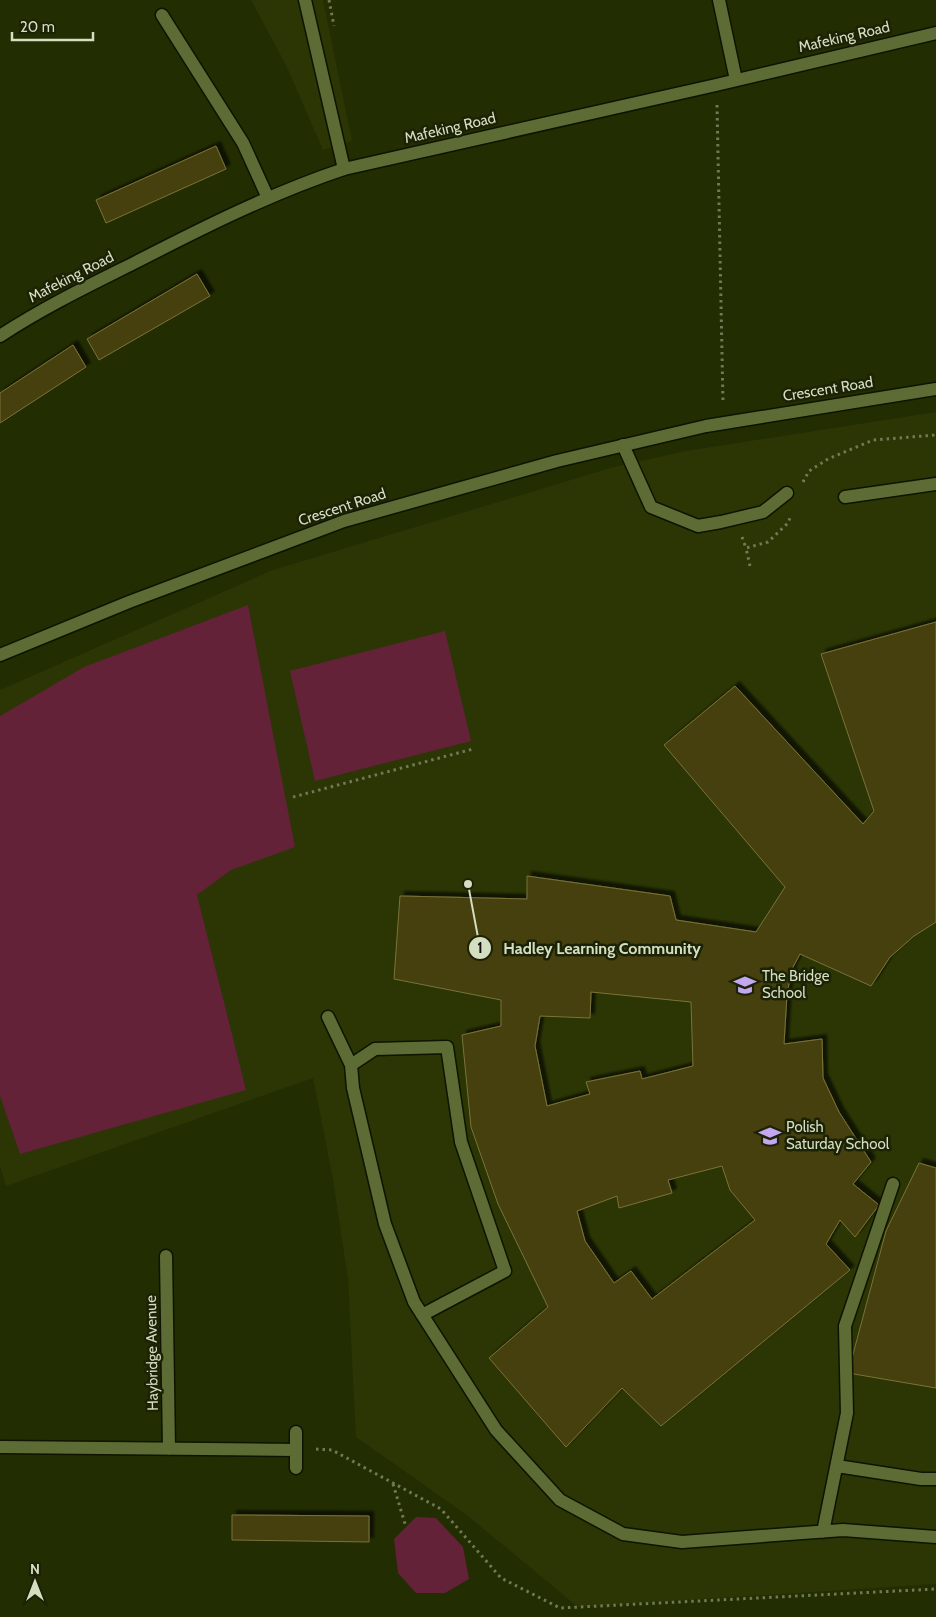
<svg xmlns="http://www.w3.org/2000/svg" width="936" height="1617" font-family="Cabin,sans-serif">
<defs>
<filter id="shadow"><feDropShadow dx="4.5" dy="-4.5" stdDeviation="1" flood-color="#0009"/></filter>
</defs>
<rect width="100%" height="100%" fill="#232d02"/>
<path fill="#2b3604" d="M 251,0 L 323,0 L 352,141 L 323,150 L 286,65 Z
M 936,412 L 936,1584 L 578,1607 L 468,1516 L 356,1437 L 348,1279 L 333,1179 L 313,1078 L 6,1186 L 0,1166 L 0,690 L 273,570 L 614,467 L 686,451 Z"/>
<path fill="#632238" d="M 248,605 L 295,847 L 231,870 L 197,895 L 246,1090 L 20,1154 L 0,1096 L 0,716 L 84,667 Z
M 445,631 L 471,741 L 315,781 L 290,671 Z
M 416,1517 L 436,1518 L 463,1547 L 469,1579 L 445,1593 L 416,1593 L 398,1573 L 394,1539 Z"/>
<path fill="#453f10" stroke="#7b7338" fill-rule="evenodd" filter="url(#shadow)" d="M 216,146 L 226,169 L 106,223 L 96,200 Z
M 197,274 L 210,296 L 99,360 L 87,339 Z
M 73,345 L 86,367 L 0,423 L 0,393 Z
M 936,622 L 936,922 L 914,936 L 890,957 L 871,986 L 800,954 L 792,969 L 787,994 L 784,1044 L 822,1039 L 823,1078 L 839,1112 L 871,1162 L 853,1184 L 879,1205 L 855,1237 L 840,1220 L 826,1244 L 850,1270 L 661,1426 L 622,1388 L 566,1447 L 489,1358 L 548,1307 L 498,1204 L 471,1127 L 462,1035 L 501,1026 L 501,1000 L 394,979 L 400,896 L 527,899 L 527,876 L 670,896 L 676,920 L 756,932 L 785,887 L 664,745 L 735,686 L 863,824 L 874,811 L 821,654 ZM 591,992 L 691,1002 L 693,1066 L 642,1079 L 640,1071 L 586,1082 L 590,1094 L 547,1106 L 535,1046 L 540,1016 L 590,1018 ZM 722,1166 L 730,1190 L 755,1220 L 652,1299 L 631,1271 L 614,1283 L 585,1241 L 577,1211 L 617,1196 L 619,1208 L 672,1193 L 668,1180 Z
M 919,1163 L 936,1168 L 936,1388 L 848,1373 L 886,1231 Z
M 232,1515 L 369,1516 L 369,1542 L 232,1540 Z"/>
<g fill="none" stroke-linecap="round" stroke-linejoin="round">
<g stroke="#0e1400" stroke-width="15">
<path id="lane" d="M 305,0 L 344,169
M 162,15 L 243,143 L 268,198
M 623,445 L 651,507 L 698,526 L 721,522 L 763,512 L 787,493
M 845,497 L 936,484
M 328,1017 L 351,1065 L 353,1088 L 385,1224 L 414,1302 L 496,1430 L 560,1500 L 623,1534 L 682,1542 L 843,1530 L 936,1537
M 351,1065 L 375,1049 L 447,1047 L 461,1142 L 505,1271 L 422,1315
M 837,1466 L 921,1479 L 936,1479
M 823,1532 L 847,1413 L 845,1326 L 893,1184"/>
</g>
<g stroke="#0e1400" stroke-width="15">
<path id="street" d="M 719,0 L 736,80
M 0,336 C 44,307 90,285 136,262 C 204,227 272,193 344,169 L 716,85 L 936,33
M 0,655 L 129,602 L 344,521 L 557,461 L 706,426 L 936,389
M 166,1256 L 169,1449
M 0,1447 L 296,1450 L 296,1432
M 296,1450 L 296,1468"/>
</g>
<path stroke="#707a55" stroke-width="3" stroke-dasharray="2.5 4" stroke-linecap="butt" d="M 329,0 L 334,26
M 717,105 L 723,403
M 803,482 L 809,471 L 828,459 L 873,440 L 936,435
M 742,537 L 746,548
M 750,566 L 746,548 L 768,542 L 788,523 L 790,518
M 293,797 L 473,749
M 316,1449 L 332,1450 L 441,1509 L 501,1578 L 560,1608 L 936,1589
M 393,1484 L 406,1527"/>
<use href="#lane" stroke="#5d6c35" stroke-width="12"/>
<use href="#street" stroke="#5d6c35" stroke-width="12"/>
</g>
<defs>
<g id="school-bare" transform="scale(1.725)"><path d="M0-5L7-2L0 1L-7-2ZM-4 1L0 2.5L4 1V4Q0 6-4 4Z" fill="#c4a7f1" stroke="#1b2206" stroke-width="2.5" paint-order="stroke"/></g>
</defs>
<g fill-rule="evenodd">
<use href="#school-bare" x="745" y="985"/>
<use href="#school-bare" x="770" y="1136"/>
</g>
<g text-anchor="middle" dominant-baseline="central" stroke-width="5" stroke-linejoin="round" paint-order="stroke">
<g font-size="15" fill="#d4dec0" stroke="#1b2206">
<text transform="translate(844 37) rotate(-13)">Mafeking Road</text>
<text transform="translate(450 128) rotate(-13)">Mafeking Road</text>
<text transform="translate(71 277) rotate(-27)">Mafeking Road</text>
<text transform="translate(828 389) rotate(-9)">Crescent Road</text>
<text transform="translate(342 507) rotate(-18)">Crescent Road</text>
<text transform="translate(152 1353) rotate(-91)">Haybridge Avenue</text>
</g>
<g font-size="15" fill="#d4dec0" stroke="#1b2206" text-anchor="start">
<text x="762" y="976">The Bridge<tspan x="762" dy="17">School</tspan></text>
<text x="786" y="1127">Polish<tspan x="786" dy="17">Saturday School</tspan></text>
</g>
</g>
<path fill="none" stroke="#d4dec0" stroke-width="2" d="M468 884L480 948"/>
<g fill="#d4dec0" stroke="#1b2206" stroke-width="2">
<circle cx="468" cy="884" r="5"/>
<circle cx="480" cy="948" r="12"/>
</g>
<g font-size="15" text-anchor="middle" font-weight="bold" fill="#111">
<text x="480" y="953">1</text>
</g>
<g font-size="16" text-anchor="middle" font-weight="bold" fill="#d4dec0" stroke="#1b2206" stroke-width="5" stroke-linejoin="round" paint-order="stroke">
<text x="602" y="954">Hadley Learning Community</text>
</g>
<g transform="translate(35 1582)" stroke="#1b2206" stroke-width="4" paint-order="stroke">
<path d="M0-4L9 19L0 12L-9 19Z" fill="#d4dec0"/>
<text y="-8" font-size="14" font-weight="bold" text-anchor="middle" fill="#d4dec0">N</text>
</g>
<path d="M12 32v8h81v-8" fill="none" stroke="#d4dec0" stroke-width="2.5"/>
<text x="20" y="32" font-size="15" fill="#d4dec0" stroke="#1b2206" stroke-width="4" paint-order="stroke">20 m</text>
</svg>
